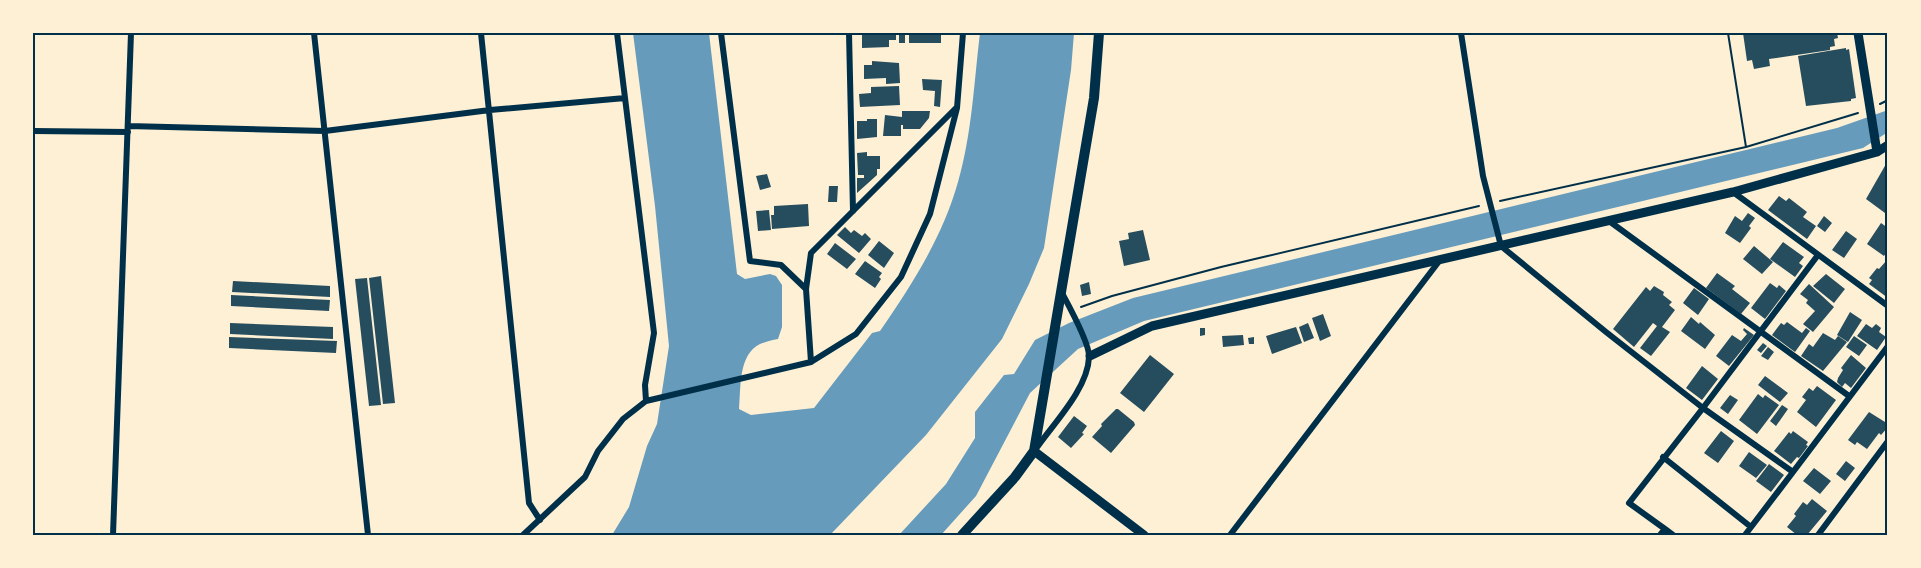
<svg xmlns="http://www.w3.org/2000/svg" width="1921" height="568" font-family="Quicksand,sans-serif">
<rect width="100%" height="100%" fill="#fdf0d5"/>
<path fill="#669bbc" d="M 633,33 L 709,33 L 737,274 L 745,279 L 770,274 L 776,276 L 782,285 L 782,327 L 778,339 C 772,340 765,342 760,344 C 738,355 741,388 739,409 L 751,415 L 814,408 L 872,333 L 880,331 C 912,285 943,236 958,182 C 972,134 974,82 980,33 L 1074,33 L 1071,70 L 1044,248 L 1029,284 L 1002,339 L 926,435 L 830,535 L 612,535 L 629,507 L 647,446 L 657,424 L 669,346 L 655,206 Z
M 1888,110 L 1888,132 L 1863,148 L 1144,321 L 1078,349 L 1030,393 L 976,496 L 941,535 L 899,535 L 946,484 L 975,438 L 975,412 L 1004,375 L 1014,374 L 1035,340 L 1069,323 L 1133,298 L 1837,128 Z"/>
<path fill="#264d5e" d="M 862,33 L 896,33 L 896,40 L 889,40 L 889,47 L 862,48 Z
M 899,33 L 905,33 L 905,43 L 899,43 Z
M 909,33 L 941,33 L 941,43 L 909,43 Z
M 1743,33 L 1837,33 L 1838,38 L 1834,39 L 1835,46 L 1830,47 L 1830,50 L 1769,59 L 1770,66 L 1754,69 L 1752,60 L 1747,61 Z
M 1846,48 L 1846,50 L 1849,49 L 1856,98 L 1851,99 L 1851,101 L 1806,106 L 1798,56 Z
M 872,61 L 899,63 L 900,83 L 886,84 L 886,78 L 864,79 L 864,65 L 872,65 Z
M 922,79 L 942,80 L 940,107 L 934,106 L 935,91 L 923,90 Z
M 899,86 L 900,105 L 860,107 L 859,94 L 871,93 L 871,87 Z
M 902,111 L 930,111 L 929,118 L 920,129 L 903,129 L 903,125 L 901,125 L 901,136 L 883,136 L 885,115 L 902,117 Z
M 867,119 L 877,119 L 877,137 L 857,139 L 857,121 L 867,121 Z
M 867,152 L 867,156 L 880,156 L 880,169 L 877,169 L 877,175 L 857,193 L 857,178 L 864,178 L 864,175 L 858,175 L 857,153 Z
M 1886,164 L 1888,209 L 1885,213 L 1866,199 Z
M 767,174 L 771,187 L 760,190 L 756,176 Z
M 829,186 L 838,186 L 837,202 L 828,202 Z
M 1779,196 L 1786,201 L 1789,198 L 1807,212 L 1803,217 L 1816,226 L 1807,239 L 1768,210 Z
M 808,204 L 809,226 L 772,229 L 771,215 L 774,215 L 774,206 Z
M 769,210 L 771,230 L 758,231 L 756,211 Z
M 1748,213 L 1755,218 L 1749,226 L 1751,228 L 1740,243 L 1725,233 L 1735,216 L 1742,221 Z
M 1824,216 L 1832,223 L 1825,232 L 1817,226 Z
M 1881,223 L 1888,228 L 1888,250 L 1884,256 L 1867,244 Z
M 845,227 L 851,233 L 854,230 L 862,236 L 865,233 L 871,239 L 859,253 L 837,235 Z
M 1143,230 L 1150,260 L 1124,266 L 1119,241 L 1129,239 L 1128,233 Z
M 1846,231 L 1857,239 L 1844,258 L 1832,250 Z
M 879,241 L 894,253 L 884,268 L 868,255 Z
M 1783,242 L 1804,257 L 1799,263 L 1803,266 L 1795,277 L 1770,259 Z
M 835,243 L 856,259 L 847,269 L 827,254 Z
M 1754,246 L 1773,262 L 1762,274 L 1743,259 Z
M 1887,260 L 1888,261 L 1888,298 L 1869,284 L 1872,280 L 1869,278 L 1877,268 L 1879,269 Z
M 865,261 L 882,273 L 879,277 L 881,279 L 875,288 L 855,274 Z
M 1717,273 L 1735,286 L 1732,289 L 1750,303 L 1741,314 L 1706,288 Z
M 1826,274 L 1845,289 L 1834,303 L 1813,286 Z
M 381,276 L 395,403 L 383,404 L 369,278 Z
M 367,278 L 381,405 L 369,406 L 355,279 Z
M 233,281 L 330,286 L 330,297 L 232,292 Z
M 1089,282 L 1091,294 L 1082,296 L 1080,285 Z
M 1770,283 L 1777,288 L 1779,285 L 1786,291 L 1765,319 L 1751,308 Z
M 1809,284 L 1834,307 L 1813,332 L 1803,324 L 1815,311 L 1806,303 L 1808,300 L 1800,294 Z
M 1654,286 L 1664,292 L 1663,295 L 1672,302 L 1669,305 L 1675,310 L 1662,327 L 1670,332 L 1651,356 L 1640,348 L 1657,326 L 1653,323 L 1634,347 L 1613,329 L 1646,287 L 1650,291 Z
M 1694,288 L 1709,299 L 1698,315 L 1683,303 Z
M 231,295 L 330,300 L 329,311 L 231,306 Z
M 1850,312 L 1862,320 L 1848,342 L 1837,335 Z
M 1323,314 L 1331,336 L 1320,341 L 1312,318 Z
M 1691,317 L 1699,324 L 1700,322 L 1715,335 L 1705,349 L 1681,331 Z
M 1787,322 L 1802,333 L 1806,328 L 1810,331 L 1795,352 L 1772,335 L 1781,323 L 1784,325 Z
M 230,323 L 333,327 L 333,339 L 230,334 Z
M 1308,323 L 1314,338 L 1304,342 L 1299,327 Z
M 1866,324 L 1872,328 L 1876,324 L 1881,328 L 1879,332 L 1886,337 L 1877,350 L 1857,336 Z
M 1296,327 L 1302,343 L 1272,354 L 1266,336 Z
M 1200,328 L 1205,328 L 1205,335 L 1200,336 Z
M 1744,328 L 1754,335 L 1729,366 L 1716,356 L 1732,335 L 1741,341 L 1747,334 L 1743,330 Z
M 1823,333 L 1835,340 L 1838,336 L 1847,342 L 1823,371 L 1801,356 L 1809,344 L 1813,347 Z
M 1243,335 L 1244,345 L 1223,347 L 1222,336 Z
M 1854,336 L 1867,345 L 1859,356 L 1846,347 Z
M 229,337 L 337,341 L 336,353 L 229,348 Z
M 1254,337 L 1254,344 L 1249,344 L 1248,338 Z
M 1763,343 L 1767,346 L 1761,353 L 1757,350 Z
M 1768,347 L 1774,352 L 1768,360 L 1761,356 Z
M 1150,355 L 1174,374 L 1144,412 L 1120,393 Z
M 1851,355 L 1866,368 L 1851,388 L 1845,383 L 1842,387 L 1837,382 L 1838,378 L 1843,370 L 1841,368 Z
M 1702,366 L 1718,379 L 1702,400 L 1686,388 Z
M 1765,376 L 1788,393 L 1780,402 L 1758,385 Z
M 1817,386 L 1836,400 L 1816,427 L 1797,412 L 1806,400 L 1802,397 L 1809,388 L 1813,391 Z
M 1758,394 L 1763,398 L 1765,395 L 1779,405 L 1757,434 L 1739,420 Z
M 1730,395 L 1738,400 L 1728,414 L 1720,408 Z
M 1782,405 L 1788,409 L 1776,426 L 1770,421 Z
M 1116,409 L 1118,409 L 1134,422 L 1135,425 L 1111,453 L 1092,437 L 1102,426 L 1101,424 Z
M 1869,412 L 1885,422 L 1886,420 L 1888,427 L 1881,435 L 1879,433 L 1867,449 L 1857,442 L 1855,445 L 1848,440 Z
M 1074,416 L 1087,426 L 1082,433 L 1084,434 L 1071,448 L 1058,437 Z
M 1721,431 L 1734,441 L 1718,463 L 1704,453 Z
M 1793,431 L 1808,442 L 1806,445 L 1808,446 L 1799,458 L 1797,457 L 1791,464 L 1774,451 L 1789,432 L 1791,434 Z
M 1749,452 L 1767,465 L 1756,478 L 1739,466 Z
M 1846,461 L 1855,468 L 1845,481 L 1836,474 Z
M 1769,464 L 1784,475 L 1771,492 L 1756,481 Z
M 1814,468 L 1831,481 L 1820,494 L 1803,481 Z
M 1812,499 L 1827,511 L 1807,535 L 1797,535 L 1787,527 L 1796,516 L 1794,514 L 1803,502 L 1807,505 Z"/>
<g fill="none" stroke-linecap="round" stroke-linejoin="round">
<path stroke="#003049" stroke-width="2" d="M 1728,33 L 1746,147
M 1880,104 L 1888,100
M 1500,201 L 1746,147 L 1858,113
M 1081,307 L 1112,296 L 1221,267 L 1479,206"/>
<path stroke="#003049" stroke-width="6" d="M 314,33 L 368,535
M 481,33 L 529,503 L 540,520
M 617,33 L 654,333 L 645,385 L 646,401
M 721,33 L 750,261 L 781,265 L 806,289
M 849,33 L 853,211
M 1461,33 L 1483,176 L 1501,246 L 1606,332 L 1703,408 L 1793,472 L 1745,535
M 128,126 L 325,131 L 490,110 L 625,98
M 33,131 L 128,132
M 1733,192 L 1888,306
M 1609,221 L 1849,396
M 811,362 L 806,289 L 811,253 L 956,108
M 1038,446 C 1055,422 1088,388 1089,357 C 1090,344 1069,306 1062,293
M 1663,457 L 1751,527
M 1793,472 L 1888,346
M 1665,529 L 1629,503 L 1703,408 L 1818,255
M 113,535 L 131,33
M 523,535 L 585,477 L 598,451 L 623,419 L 646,401 L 811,362 L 856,334 L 901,277 L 930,214 L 957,108 L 963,33
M 1230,535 L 1440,260
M 1660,535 L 1665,529 L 1673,535
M 1818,535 L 1888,441"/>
<path stroke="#003049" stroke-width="9" d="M 1858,33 L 1877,152
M 1090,356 L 1152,326 L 1733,192 L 1877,152 L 1888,145
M 1034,451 L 1144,535"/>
<path stroke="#003049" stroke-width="10" d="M 962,535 L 1015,477 L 1034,451 L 1094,98 L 1099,33"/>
</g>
<rect width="1921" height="568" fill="none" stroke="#fdf0d5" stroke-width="69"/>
<rect x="34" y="34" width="1852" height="500" fill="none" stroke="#003049" stroke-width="2"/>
</svg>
